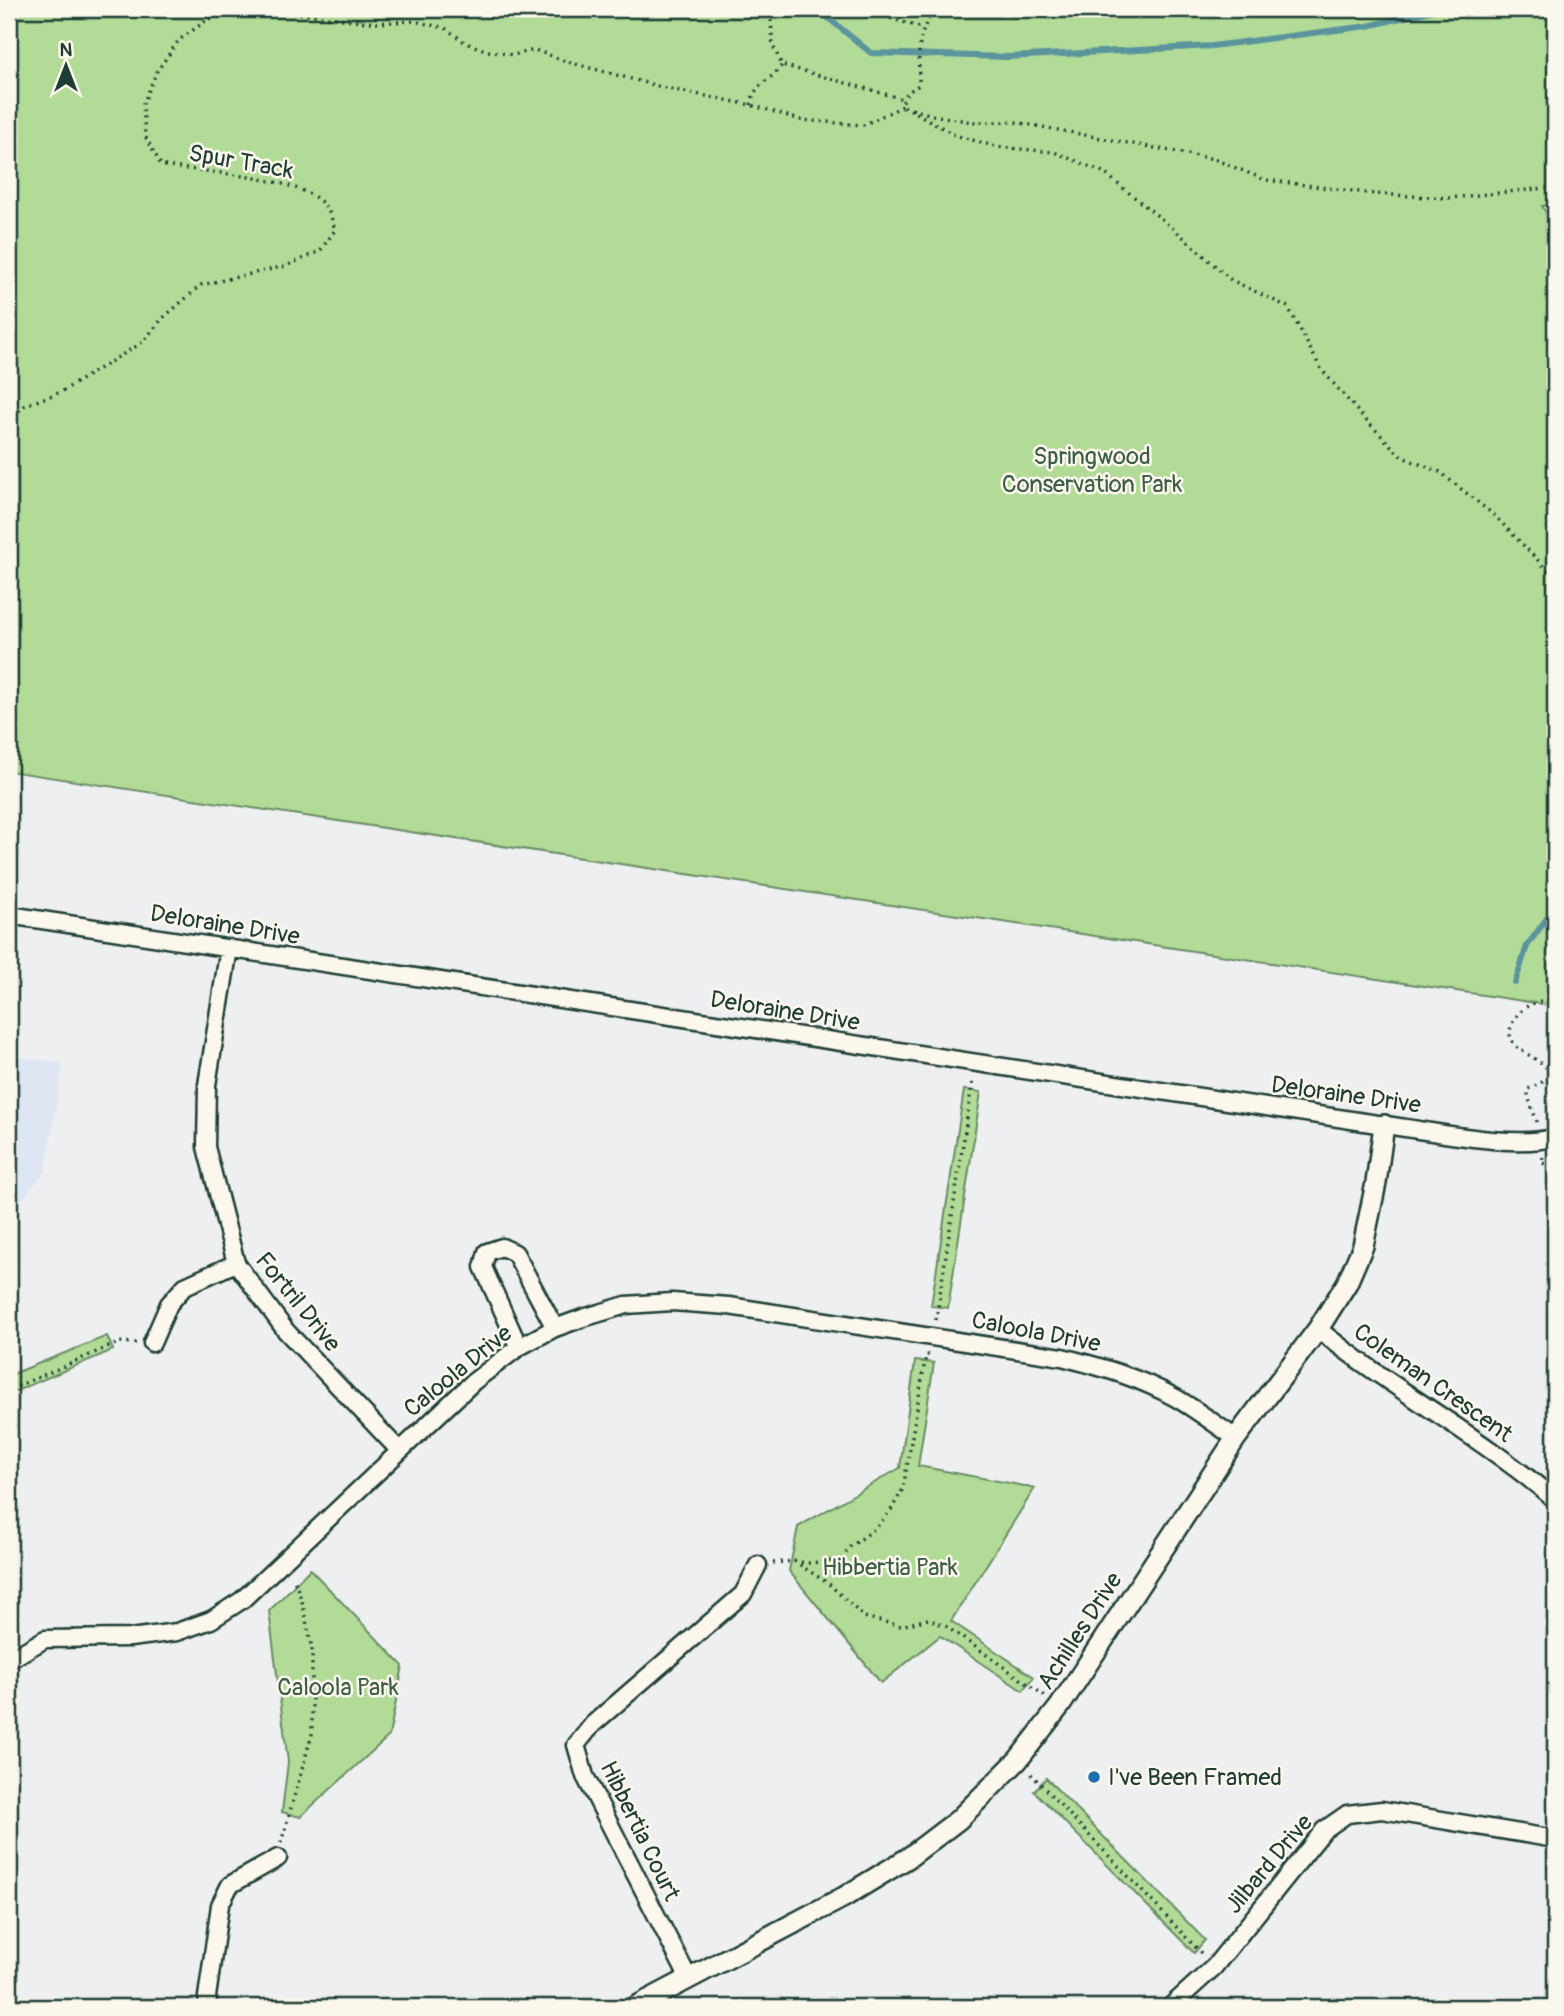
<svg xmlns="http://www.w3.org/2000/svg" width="1564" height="2016" font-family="Pangolin,sans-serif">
<rect width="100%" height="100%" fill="#eeeff0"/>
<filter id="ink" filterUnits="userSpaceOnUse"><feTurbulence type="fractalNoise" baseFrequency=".0143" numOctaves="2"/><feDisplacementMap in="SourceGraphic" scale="14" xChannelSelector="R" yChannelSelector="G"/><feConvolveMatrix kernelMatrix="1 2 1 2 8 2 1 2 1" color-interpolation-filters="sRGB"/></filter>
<g filter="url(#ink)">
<path fill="#dee6f4" d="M 9,1056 L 63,1063 L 45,1172 L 19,1203 L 9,1393 Z"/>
<path fill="#b2db97" stroke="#688c66" stroke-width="2" d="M 9,9 L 1555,9 L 1555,205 L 1542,206 L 1555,229 L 1555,1006 L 9,771 Z
M 964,1090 L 981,1092 L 948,1308 L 931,1306 Z
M 107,1336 L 113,1350 L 9,1394 L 10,1375 Z
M 915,1361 L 934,1363 L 918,1466 L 1035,1488 L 951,1621 L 1034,1677 L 1023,1691 L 940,1636 L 881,1683 L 789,1571 L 798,1527 L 900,1468 Z
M 310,1569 L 403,1666 L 389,1736 L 300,1817 L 282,1812 L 288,1762 L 269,1611 Z
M 1046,1778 L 1205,1940 L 1194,1953 L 1034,1791 Z"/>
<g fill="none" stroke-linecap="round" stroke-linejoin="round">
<path stroke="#5a949c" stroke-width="6" d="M 817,9 L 871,53 L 1007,57 L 1212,46 L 1368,26 L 1438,9
M 1515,983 L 1527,946 L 1555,907"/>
<g stroke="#1f3d34" stroke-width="21">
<path id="minor" d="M 9,915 L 1384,1125 C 1428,1130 1516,1150 1555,1137
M 229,948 L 207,1085 L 206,1147 L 236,1263 L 286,1331 L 399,1450
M 1318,1329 C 1394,1391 1481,1436 1555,1500
M 152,1343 L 169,1304 L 185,1286 L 236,1263
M 519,1347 L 483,1267 L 487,1252 L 502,1247 L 515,1253 L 555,1328
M 9,1660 L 45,1639 L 130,1638 L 177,1632 L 211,1620 L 242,1600 L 473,1382 L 519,1347 L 555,1328 L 583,1318 L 626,1305 L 672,1302 L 729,1306 L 1062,1357 C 1102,1367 1140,1378 1176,1398 C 1197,1410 1216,1425 1236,1438
M 689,1979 L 585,1776 L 576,1745 L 593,1724 L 743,1594 L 758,1565
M 209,2007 L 207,1997 L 220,1905 L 230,1885 L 278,1858
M 1170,2007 L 1214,1967 L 1324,1830 L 1347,1814 L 1382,1810 L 1555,1839"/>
</g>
<g stroke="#1f3d34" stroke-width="24">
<path id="tertiary" d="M 635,2007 L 844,1897 L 908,1858 L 958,1820 L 1018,1760 L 1060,1706 L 1236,1438 L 1318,1329 L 1347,1283 L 1363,1246 L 1376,1183 L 1384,1125"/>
</g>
<path stroke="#1f3d34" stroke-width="3.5" stroke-dasharray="2 5" stroke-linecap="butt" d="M 762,9 L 771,21 L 773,46 L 782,65 L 903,99
M 880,9 L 889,18 L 923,28
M 751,105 C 754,82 771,82 782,65
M 904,106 L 955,135 L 997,147 L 1054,152 L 1103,172 L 1174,229 L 1231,280 L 1288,307 L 1321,369 L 1361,415 L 1402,457 L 1440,472 L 1495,516 L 1555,578
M 912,109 L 932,115 L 972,122 L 1015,122 L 1214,159 L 1266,180 L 1375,194 L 1450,198 L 1555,187
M 9,421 L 25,405 L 61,392 L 143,342 L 162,319 L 201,285 L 286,266 L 320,251 L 335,230 C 333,223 331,215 327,209 C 307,175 199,173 161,165 L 145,136 L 143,104 L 157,71 L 179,40 L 207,20 L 231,12 L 271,10 L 375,23 L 414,21 L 445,28 L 466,43 L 488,51 L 513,55 L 535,50 L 568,62 L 665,88 L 751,105 L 801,120 L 863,125 L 903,106 C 902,94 910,91 919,85 C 919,60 916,38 930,17 L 966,9
M 1537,1122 L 1528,1097 L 1528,1089 L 1541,1083 L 1551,1075 C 1543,1053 1493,1051 1516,1017 C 1523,1005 1542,999 1555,999
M 1543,1157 L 1542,1163 L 1555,1167
M 936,1320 L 973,1079
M 11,1389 L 120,1342 L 136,1343
M 794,1561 L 809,1563 L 842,1560 L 850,1547 L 876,1528 L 891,1510 L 903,1489 L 926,1355 L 929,1355
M 773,1563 L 794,1561 L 829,1584 L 864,1617 L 901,1626 L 928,1619 L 947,1627 L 1045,1696
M 1031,1774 L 1202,1954
M 281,1843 L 312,1734 L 312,1649 L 302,1601 L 293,1577"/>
<use href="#minor" stroke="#fbf7ec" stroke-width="16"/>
<use href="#tertiary" stroke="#fbf7ec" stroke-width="19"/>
</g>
</g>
<circle fill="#1f6fb2" stroke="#fbf7ec" stroke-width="2.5" cx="1094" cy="1777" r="7"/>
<g text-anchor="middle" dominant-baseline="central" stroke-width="5" stroke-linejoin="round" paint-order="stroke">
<g font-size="24" fill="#1f3d34" stroke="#fbf7ec">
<text transform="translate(241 162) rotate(10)">Spur Track</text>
<text transform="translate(225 925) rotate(9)">Deloraine Drive</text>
<text transform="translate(785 1011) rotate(9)">Deloraine Drive</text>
<text transform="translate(1346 1095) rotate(8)">Deloraine Drive</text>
<text transform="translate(298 1302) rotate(51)">Fortril Drive</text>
<text transform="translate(1036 1332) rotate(11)">Caloola Drive</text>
<text transform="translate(458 1371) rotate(-39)">Caloola Drive</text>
<text transform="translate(1433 1383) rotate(35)">Coleman Crescent</text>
<text transform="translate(1080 1631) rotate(-57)">Achilles Drive</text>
<text transform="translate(640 1831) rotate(64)">Hibbertia Court</text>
<text transform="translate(1269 1864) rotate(-50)">Jilbard Drive</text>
</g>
<g font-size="24" fill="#3c5d48" stroke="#fbf7ec">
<text x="1092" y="456">Springwood<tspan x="1092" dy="28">Conservation Park</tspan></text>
<text x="890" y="1567">Hibbertia Park</text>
<text x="338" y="1687">Caloola Park</text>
</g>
<g font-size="24" fill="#1f3d34" stroke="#fbf7ec" text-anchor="start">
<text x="1108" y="1777">I've Been Framed</text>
</g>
</g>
<rect width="1564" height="2016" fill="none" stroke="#fbf7ec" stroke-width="35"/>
<rect x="18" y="18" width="1529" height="1981" fill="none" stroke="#1f3d34" stroke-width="2.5" filter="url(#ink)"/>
<g transform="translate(66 66)" stroke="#fbf7ec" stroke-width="5" paint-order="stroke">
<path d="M0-5L12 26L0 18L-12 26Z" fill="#1f3d34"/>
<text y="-10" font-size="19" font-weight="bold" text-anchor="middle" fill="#1f3d34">N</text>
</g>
</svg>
